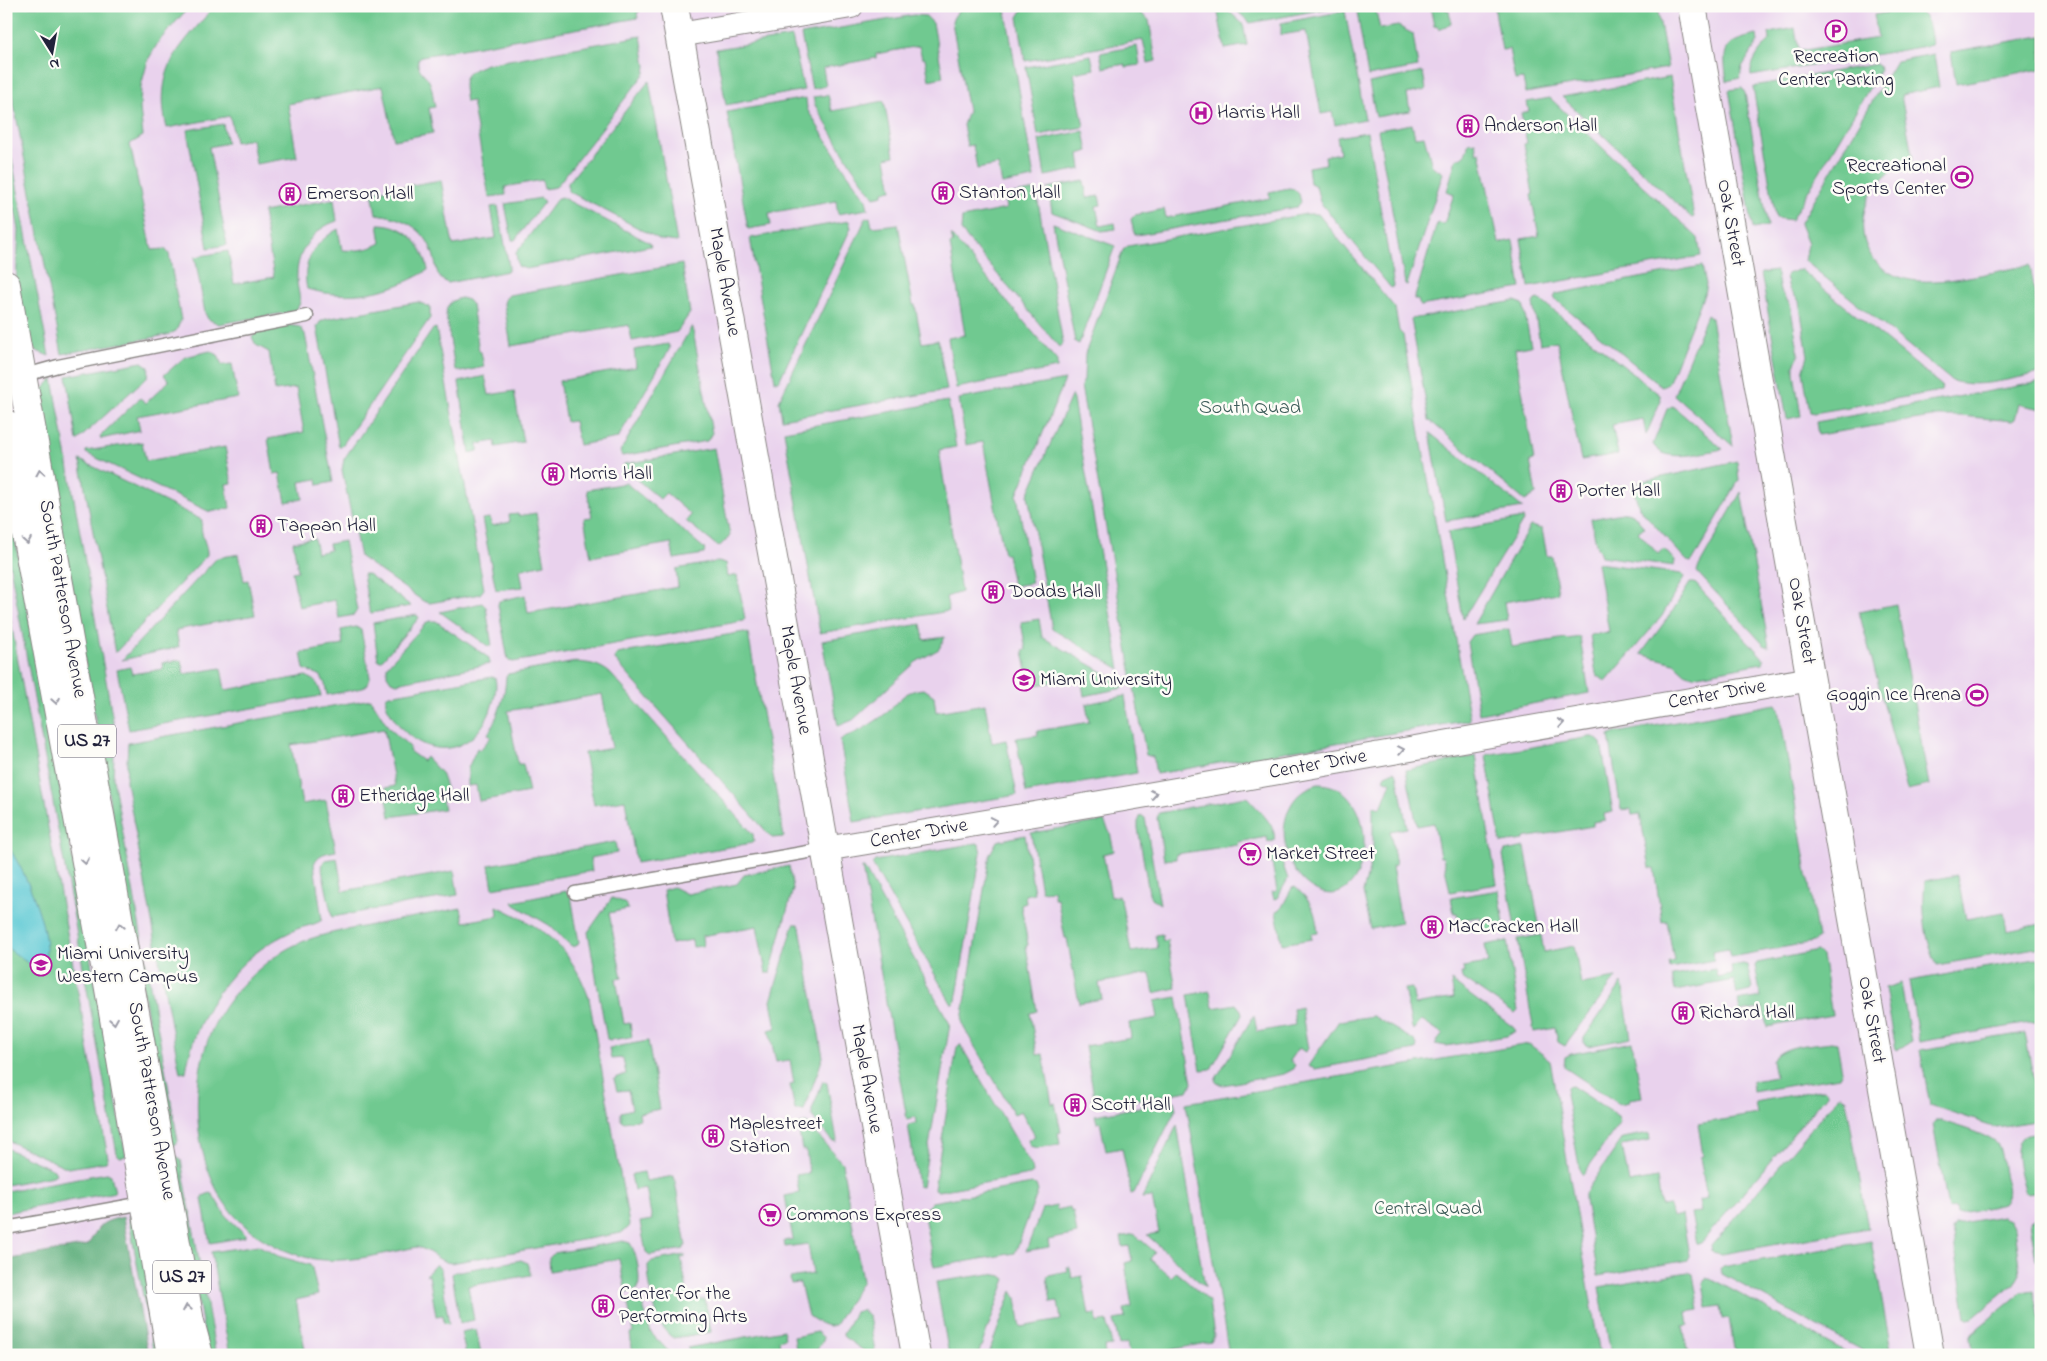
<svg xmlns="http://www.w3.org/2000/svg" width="2047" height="1361" font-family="'Indie Flower',sans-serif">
<rect width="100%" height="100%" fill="#fdfcf7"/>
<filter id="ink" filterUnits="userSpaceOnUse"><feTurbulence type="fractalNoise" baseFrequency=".02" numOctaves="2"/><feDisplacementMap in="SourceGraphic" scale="10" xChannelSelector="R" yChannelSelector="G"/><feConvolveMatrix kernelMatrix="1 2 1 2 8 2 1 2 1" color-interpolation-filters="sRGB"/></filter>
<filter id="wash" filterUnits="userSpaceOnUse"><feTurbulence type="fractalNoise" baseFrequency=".0096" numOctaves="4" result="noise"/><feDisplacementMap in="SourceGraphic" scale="20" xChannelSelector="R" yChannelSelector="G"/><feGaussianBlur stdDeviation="1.12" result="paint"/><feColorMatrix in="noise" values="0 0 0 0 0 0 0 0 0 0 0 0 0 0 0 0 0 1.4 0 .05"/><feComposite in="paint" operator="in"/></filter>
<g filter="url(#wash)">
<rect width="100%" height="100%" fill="#ede7ca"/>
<path fill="#e9d2ed" d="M 6,6 L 2041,6 L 2041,1355 L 6,1355 Z"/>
<path fill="#6fc990" stroke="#487666" d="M 6,6 L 190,6 L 159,41 L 148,60 L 141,86 L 140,108 L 143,136 L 130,144 L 152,250 L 165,249 L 169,254 L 181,320 L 176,331 L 167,335 L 62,354 L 6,63 Z
M 213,6 L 638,6 L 639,12 L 637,13 L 638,18 L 422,56 L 418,59 C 416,71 426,73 430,83 C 433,90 433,100 435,107 L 429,108 L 433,133 L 394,140 L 383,86 L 288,104 L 297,157 L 256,164 L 252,139 L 235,142 L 230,116 L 167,128 C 160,101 162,73 179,49 C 189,34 203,22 213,6 Z
M 1005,6 L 1034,178 L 1002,184 L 998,165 L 977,169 L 973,145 L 967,146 L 963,125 L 968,111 L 952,22 C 958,0 987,6 1005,6 Z
M 1025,6 L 1137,6 L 1137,10 L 1149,20 L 1156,61 L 1148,63 L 1143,40 L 1025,61 L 1018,17 Z
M 1220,6 L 1223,6 L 1243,24 L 1247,45 L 1225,49 L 1217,8 Z
M 1232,6 L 1341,6 L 1250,23 Z
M 1356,6 L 1375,6 L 1380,29 L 1398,26 L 1413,34 L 1418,67 L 1368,76 Z
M 1430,6 L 1446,6 L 1446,10 L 1449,10 L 1451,24 L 1439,30 L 1438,27 L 1434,26 Z
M 1494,6 L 1657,6 L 1668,68 L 1526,93 L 1523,79 L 1515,80 L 1509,49 L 1502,50 Z
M 1907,9 C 1929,9 1930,28 1932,45 L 1751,76 C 1749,64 1761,48 1770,40 L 1769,33 L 1795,28 L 1799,51 L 1878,38 L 1874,15 Z
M 1345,11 L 1365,119 L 1335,125 L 1332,112 L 1321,114 L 1306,31 L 1281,35 L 1281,23 Z
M 914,15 L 926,16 L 933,23 L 943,77 L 929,80 L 925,58 L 922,58 L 919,46 L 876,54 L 876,58 L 823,68 L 826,86 L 812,89 L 801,35 Z
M 1757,35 L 1758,42 L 1742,67 L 1740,78 L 1727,81 C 1722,48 1723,42 1757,35 Z
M 641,36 L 646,66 L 645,73 L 556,187 L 544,189 L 542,180 L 505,187 L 506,195 L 489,197 L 472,101 L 466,102 C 462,77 462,73 487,64 Z
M 2041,36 L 2041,69 L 1956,84 L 1951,52 Z
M 792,37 L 804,90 L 726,105 L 716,49 Z
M 1137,46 L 1140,65 L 1126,67 L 1125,64 L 1103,68 L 1100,53 Z
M 1934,54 L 1939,87 L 1901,95 L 1913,160 C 1855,177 1840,262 1906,279 C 1937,287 1996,271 2030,265 L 2038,312 L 2041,312 L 2041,373 C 2012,378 1981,389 1952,381 L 1805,261 L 1808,243 L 1800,224 L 1896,61 Z
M 1091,55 L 1094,69 L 1074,73 L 1084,127 L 1038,135 L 1026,67 Z
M 1876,64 L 1879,66 L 1880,70 L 1791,220 L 1776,218 L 1753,88 L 1759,85 Z
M 1423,72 L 1426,90 L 1407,94 L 1410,111 L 1376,117 L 1369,83 Z
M 1670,77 L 1694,217 L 1692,218 L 1562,97 Z
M 649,81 L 677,242 L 661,240 L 568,191 L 568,183 Z
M 1742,88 L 1745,93 L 1768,226 L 1753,229 L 1729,90 Z
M 828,95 L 832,111 L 884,101 L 894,156 L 886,158 L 892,190 L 883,191 L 883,195 L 874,197 L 851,165 L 815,105 L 813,97 Z
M 806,98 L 807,109 L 845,170 L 866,199 L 868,209 L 838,214 L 836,201 L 769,213 L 771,225 L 748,229 L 727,112 Z
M 1550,98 L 1698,238 L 1701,256 L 1529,287 L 1521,239 L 1539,236 L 1531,195 L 1533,194 L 1524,144 L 1527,143 L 1521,113 L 1529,111 L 1527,102 Z
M 223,124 L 227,143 L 209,147 L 227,245 L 208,248 L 187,130 Z
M 1412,124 L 1415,137 L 1424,136 L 1432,166 L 1443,173 L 1407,285 L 1405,284 L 1378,130 Z
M 6,128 L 49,356 L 32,349 L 26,342 L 16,282 L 19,230 L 6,160 Z
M 1084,131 L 1088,151 L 1079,154 L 1081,169 L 1045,176 L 1039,140 Z
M 1367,132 L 1394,286 L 1391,288 L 1320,202 L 1316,186 L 1310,183 L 1308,167 L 1326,164 L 1325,156 L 1340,153 L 1337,137 Z
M 1475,142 L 1477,153 L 1480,152 L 1499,243 L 1513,240 L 1521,288 L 1420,306 L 1418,300 L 1414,300 L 1437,223 L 1444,224 L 1454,194 L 1447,191 L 1456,159 C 1465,157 1468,151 1468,143 Z
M 441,180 L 453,245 L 496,238 L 491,207 L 498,206 L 509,267 L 508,271 L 448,283 C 435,279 437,265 433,254 C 425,227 401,217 376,214 L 372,192 Z
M 1084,181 L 1087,198 L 1099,196 L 1101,205 L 1096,206 L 1100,226 L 1115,223 L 1116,229 L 1102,231 L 1052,212 L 1048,188 Z
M 1289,188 L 1294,189 L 1299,194 L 1301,202 L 1297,207 L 1137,235 L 1134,233 L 1131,219 L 1135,215 L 1164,209 L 1166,218 L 1270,198 L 1269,192 Z
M 1036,190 L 1063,343 L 1059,347 L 961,231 L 962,218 L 1006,209 L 1004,196 Z
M 561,197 L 650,243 L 651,246 L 526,269 L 518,266 L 516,253 L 557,199 Z
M 541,198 L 544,202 L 515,240 L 512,240 L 505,204 Z
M 334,199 L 337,221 C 314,228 297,251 297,275 C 296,285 300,294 300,303 L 296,311 L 219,324 L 208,319 L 205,313 L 195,257 L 228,251 L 234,284 L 274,277 L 263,212 Z
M 1306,214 L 1318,214 L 1395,308 L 1399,331 L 1403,335 L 1470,720 L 1156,774 L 1153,757 L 1146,755 L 1081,386 L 1084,380 L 1085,354 L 1123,250 L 1128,246 Z
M 870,217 L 872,227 L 898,224 L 913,305 L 915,305 L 922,343 L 938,340 L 947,390 L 782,419 L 779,401 L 866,218 Z
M 849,221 L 851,228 L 779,381 L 775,381 L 750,238 Z
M 1053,223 L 1115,246 L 1079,344 L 1075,342 Z
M 378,224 C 405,224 423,243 428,270 C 391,293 349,301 307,289 C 301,262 315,242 338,229 L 342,250 C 356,251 368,250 381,243 Z
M 951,235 L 1057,361 L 1057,368 L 956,388 L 948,338 L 965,335 L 950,244 L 953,243 Z
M 682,264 L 690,313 L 677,332 L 632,341 L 629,325 L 511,346 L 504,304 L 505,299 L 509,295 Z
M 1702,266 L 1706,284 L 1704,294 L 1668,384 L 1661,386 L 1554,298 L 1556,294 Z
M 1800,269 L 1942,386 L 1941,391 L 1814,413 L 1810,412 L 1803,372 L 1808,356 L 1799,301 L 1789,289 L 1786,276 L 1787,274 Z
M 1776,271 L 1780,291 L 1790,304 L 1799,355 L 1794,365 L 1794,373 L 1801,416 L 1787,419 L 1761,273 Z
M 461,298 L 468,300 L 472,305 L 479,351 L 481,352 L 484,367 L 461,372 L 455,369 L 446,315 C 446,305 451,300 461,298 Z
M 1539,299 L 1660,395 L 1661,400 L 1646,435 L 1643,419 L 1612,425 L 1618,454 L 1581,460 L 1557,341 L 1540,344 L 1533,303 L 1535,300 Z
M 1515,301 L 1523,304 L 1531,346 L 1515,349 L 1534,460 L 1530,461 L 1536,494 L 1525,501 L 1429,420 L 1411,319 Z
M 418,302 L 430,307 L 430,318 L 341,447 L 339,447 L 317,327 L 320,322 L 326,319 Z
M 1707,315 L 1711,318 L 1733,446 L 1674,395 Z
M 289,325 L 300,327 L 305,334 L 333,482 L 318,485 L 317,479 L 300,482 L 303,499 L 286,502 L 280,473 L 274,474 L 268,439 L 304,432 L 296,388 L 275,391 L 269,352 L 256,345 L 252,337 L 258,331 Z
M 692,326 L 712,433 L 707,441 L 622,456 L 620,452 Z
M 436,328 L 484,589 L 480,594 L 430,603 L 423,601 L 360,557 L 342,470 L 344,459 L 433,329 Z
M 668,344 L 670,348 L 618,438 L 579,445 L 574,421 L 566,422 L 559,381 L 636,367 L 634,350 Z
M 210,351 L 218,355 L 222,365 L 232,364 L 238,398 L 137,416 L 140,430 L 101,439 L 100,436 L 140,398 L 146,403 L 169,381 L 164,375 L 185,357 Z
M 142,362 L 149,367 L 148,376 L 77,441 L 67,376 Z
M 485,376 L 489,395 L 514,391 L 523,442 L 496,447 L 495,441 L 478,444 L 478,451 L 470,453 L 459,382 Z
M 53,379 L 115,732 L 113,778 L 178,1141 L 175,1145 L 171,1147 L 38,397 L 43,389 Z
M 1065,380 L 1017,495 L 1032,583 L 1013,586 L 1007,554 L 1004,554 L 983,442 L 966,445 L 959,399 Z
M 2041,382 L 2041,409 L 2019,404 L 2015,419 L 2012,421 L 1961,416 L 1938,416 L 1818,435 L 1816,422 Z
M 1072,394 L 1120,669 L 1052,629 L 1028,495 Z
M 948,401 L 956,447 L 939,450 L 961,592 L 946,597 L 949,611 L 820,633 L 784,431 Z
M 1672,406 L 1674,407 L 1723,449 C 1704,452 1664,465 1653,444 L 1667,409 Z
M 1430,433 L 1523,508 L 1446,521 Z
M 142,442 L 146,461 L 225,447 L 232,483 L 226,484 L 230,508 L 210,512 L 86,453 L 86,451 Z
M 714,448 L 730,536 L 720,546 L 716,545 L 686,521 L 691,515 L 666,493 L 660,499 L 623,468 L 624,464 Z
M 80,460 L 202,520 C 199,536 208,544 207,555 L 115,653 Z
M 1737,461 L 1739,480 L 1694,559 L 1691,562 L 1687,561 L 1640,509 L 1635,495 L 1639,482 Z
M 626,483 L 705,549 L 704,554 L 674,559 L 671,543 L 591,557 L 584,518 L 592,517 L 587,490 Z
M 6,489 L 126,1156 L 120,1157 L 117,1154 L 6,544 Z
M 1741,492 L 1769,647 L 1764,645 L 1697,572 L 1698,568 Z
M 1627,512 L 1633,514 L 1644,527 L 1638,532 L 1658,554 L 1664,549 L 1675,561 L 1674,566 L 1601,556 L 1599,550 L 1597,548 L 1591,519 Z
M 536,513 L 545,564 L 520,569 L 523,587 L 496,590 L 482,519 L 490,518 L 492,526 L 510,522 L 509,515 L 518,514 L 518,516 Z
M 1523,518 L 1524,519 L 1463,619 L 1448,532 Z
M 1530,526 L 1542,529 L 1547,556 L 1552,556 L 1558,593 L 1504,602 L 1507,620 L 1474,624 Z
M 314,538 L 317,553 L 330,550 L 329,544 L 344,541 L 357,610 L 354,615 L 339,618 L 335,600 L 299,607 L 292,572 L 298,571 L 293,542 Z
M 239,554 L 244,581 L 248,580 L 255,615 L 176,630 L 179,647 L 122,660 L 217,558 Z
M 716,562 L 726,563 L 728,577 L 737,575 L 745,619 L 743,621 L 513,662 L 508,660 L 498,605 L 499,601 L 525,595 L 528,613 L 678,587 L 676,569 Z
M 1597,563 L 1682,574 L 1684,577 L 1662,616 L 1606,682 L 1596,674 L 1590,635 L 1609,632 Z
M 363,574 L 368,574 L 411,606 L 371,613 L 369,609 Z
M 1690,583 L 1695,583 L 1764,659 L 1762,663 L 1693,676 L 1686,674 L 1674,663 L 1641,654 L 1672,612 Z
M 6,595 L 108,1158 L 106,1162 L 68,1168 L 6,1140 Z
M 482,603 L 486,607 L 492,646 L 488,646 L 440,612 Z
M 1896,604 L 1929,785 L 1907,790 L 1859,612 Z
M 417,615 L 419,618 L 381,661 L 378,660 L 373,623 Z
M 1039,619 L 1042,637 L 1122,683 L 1123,688 L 1084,696 L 1081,677 L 1030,686 L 1023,651 L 1026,650 L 1021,622 Z
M 431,621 L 436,621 L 489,658 L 489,664 L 397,683 L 391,681 L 387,675 L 387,666 L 427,622 Z
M 921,624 L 924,640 L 945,637 L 939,649 L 916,662 L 853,720 L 838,726 L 822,641 Z
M 356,627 L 361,630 L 370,677 L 368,684 L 363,688 L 327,695 L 325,684 L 321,676 L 304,669 L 301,653 L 343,645 L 341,630 Z
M 1509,629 L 1512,647 L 1566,638 L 1567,639 L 1580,637 L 1589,693 L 1479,714 L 1467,642 L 1472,635 Z
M 744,632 L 748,633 L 784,837 L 772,838 L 615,660 L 615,657 L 617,654 Z
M 181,660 L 184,674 L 221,668 L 225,690 L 306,676 C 317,681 319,685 321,696 L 129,730 L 117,670 L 130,667 L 132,674 L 163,669 L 162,663 Z
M 576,662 C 590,663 599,664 610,673 L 753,834 L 754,841 L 752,843 L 636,863 L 625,800 L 594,805 L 584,753 L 612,748 L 602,694 L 508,711 L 518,764 L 523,764 L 529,792 L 479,801 L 476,785 L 468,786 L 468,768 L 477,748 L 480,750 L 491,737 L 488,734 C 498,717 505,697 506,677 L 508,674 Z
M 492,677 L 495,678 C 498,688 493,703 490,712 C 469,761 418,759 392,715 C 388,709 385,705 386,697 L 389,695 Z
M 924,689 L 934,696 L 936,712 L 985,704 L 992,743 L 1006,740 L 1017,795 L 854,822 L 840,740 C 856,733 871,725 885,714 C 901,701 901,691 924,689 Z
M 1125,696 L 1137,773 L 1026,793 L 1016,738 L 1038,735 L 1037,731 L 1089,722 L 1086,704 Z
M 371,699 L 389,728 L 410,747 L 409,751 L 423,761 L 426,757 L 441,773 L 447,790 L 440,792 L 444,809 L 390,817 L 385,788 L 395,786 L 384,729 L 291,745 L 302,804 L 326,800 L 336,851 C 325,853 318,854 314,864 L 322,920 C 315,925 305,926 297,929 C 288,933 278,938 270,943 C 226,970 193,1021 186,1072 L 180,1073 L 126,781 L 128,743 Z
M 1776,704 L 1779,709 L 1818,938 L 1813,942 L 1730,957 L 1728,949 L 1712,952 L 1714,960 L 1670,968 L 1669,962 L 1674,961 L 1667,921 L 1662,922 L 1654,868 L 1650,868 L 1640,814 L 1632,815 L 1631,809 L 1621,810 L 1609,736 L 1615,733 Z
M 1590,737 L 1594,737 L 1601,743 L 1613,812 L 1604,814 L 1605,820 L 1593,822 L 1593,826 L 1524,838 L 1524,840 L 1502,843 L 1500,839 L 1486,755 Z
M 1476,756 L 1497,884 L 1450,892 L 1443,857 L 1440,857 L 1434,823 L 1417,826 L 1406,770 Z
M 1394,771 L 1397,774 L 1407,828 L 1390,831 L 1396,865 L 1392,866 L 1401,923 L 1371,929 L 1363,892 L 1373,855 L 1373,806 L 1381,808 L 1391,782 L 1383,779 L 1385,775 Z
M 1318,784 C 1387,785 1372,918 1316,890 C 1300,882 1292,868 1287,852 C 1279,825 1288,792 1318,784 Z
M 1245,797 L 1248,798 C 1257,809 1278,826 1274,841 L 1268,842 L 1267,837 L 1239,842 L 1238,845 L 1176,854 L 1176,859 L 1164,860 L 1157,818 L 1159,813 Z
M 1141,815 L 1145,818 L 1160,904 L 1152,899 L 1149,893 L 1138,828 L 1138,822 Z
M 1104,821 L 1110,833 L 1114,851 L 1103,854 L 1111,897 L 1118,896 L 1121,900 L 1131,952 L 1158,948 L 1155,935 L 1162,934 L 1163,941 L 1167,940 L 1176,988 L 1154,993 L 1150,973 L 1099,983 L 1102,999 L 1079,1003 L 1067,938 L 1065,938 L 1057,898 L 1054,898 L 1053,890 L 1041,891 L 1031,833 Z
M 1025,835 L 1034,893 L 1025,895 L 1026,903 L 1021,905 L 1028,945 L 1026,946 L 1037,1011 L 1030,1013 L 1037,1055 L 1043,1054 L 1052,1104 L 1055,1103 L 1061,1132 L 1058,1133 L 1060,1144 L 1037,1148 L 1030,1146 L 1028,1140 L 1035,1136 L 1021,1111 L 1014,1114 L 964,1028 L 962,1020 L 990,854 L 997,841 Z
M 615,842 L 617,853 L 590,858 L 592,871 L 493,888 L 489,865 Z
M 977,843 L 979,844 L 981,853 L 956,1001 L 953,1004 L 951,1003 L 872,864 L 875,861 Z
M 1525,847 L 1539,924 L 1515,928 L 1503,855 L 1505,851 Z
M 1278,851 L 1288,879 L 1277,898 L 1274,899 L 1272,892 L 1277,891 L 1270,852 Z
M 337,858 L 343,891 L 454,871 L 458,895 L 332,917 L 321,865 L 326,860 Z
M 789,866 L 793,889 L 770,973 L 766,973 L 757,926 L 702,936 L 703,946 L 693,947 L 692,940 L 671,944 L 663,890 L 673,887 L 687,894 L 737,884 L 744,875 Z
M 862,868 L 864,868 L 950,1024 L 922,1187 L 918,1186 L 908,1125 L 916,1123 L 915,1117 L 907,1119 Z
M 1957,875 L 1966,919 L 2004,912 L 2007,931 L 2041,924 L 2041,947 L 1937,965 C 1924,938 1922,910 1925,881 Z
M 1295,887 C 1313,903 1315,910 1318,933 L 1311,934 L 1312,939 L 1282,944 L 1276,911 L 1281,909 L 1292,888 Z
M 1499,890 L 1505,930 L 1483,933 L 1480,917 L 1458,920 L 1457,913 L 1454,913 L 1451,898 Z
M 566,891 L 571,896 L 579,942 L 577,945 L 574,947 L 570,945 L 549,925 L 515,905 L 513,902 Z
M 612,898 L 624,902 L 628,909 L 609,913 L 622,978 L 616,979 L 624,1024 L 630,1023 L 632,1037 L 610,1040 L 607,1039 L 588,932 Z
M 497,906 C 545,929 570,946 589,998 L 629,1224 L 628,1228 L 621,1233 L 451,1263 C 439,1262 430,1250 417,1247 C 380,1254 338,1267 301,1256 C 277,1249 254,1236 237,1218 C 190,1170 186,1072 219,1016 C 234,990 257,968 282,952 C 309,935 342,931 372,925 C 402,919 431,914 461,908 L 464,922 L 498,916 Z
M 794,924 L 798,924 L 800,927 L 823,1057 L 804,1110 L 795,1110 L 790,1085 L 794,1084 L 790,1060 L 776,1062 L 769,1030 L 776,1028 L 771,1001 Z
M 1541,935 L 1544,952 L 1574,946 L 1581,984 L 1616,978 L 1565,1046 L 1558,1042 L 1555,1028 L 1534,1032 L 1518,939 Z
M 1507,941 L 1518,1011 L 1515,1014 L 1462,978 L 1461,973 L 1464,973 L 1463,967 L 1488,963 L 1485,945 Z
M 1817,951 L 1822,956 L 1832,1015 L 1767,1027 L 1763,1008 L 1740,1012 L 1738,1001 L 1761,997 L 1755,966 L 1757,963 Z
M 2041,958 L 2041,1021 L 1919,1042 L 1909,981 Z
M 1743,964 L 1747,965 L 1752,988 L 1750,991 L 1737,994 L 1734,980 L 1675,991 L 1672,976 L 1715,969 L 1717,977 L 1732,974 L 1731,966 Z
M 1451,981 L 1513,1027 L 1516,1031 L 1507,1036 L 1446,1046 L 1435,1044 L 1443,1034 L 1422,1020 L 1414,1030 L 1412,1028 L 1404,989 L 1412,988 L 1415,1005 L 1454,998 Z
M 1622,983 L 1631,1038 L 1588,1046 L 1584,1044 L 1584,1038 Z
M 1901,983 L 1911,1042 L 1896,1050 L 1885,988 Z
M 1210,991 L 1213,1008 L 1236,1004 L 1241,1010 L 1242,1015 L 1211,1069 L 1201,1070 L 1188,995 Z
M 1177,997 L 1192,1083 L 1188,1091 L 1094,1107 L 1092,1097 L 1094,1096 L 1085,1046 L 1131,1038 L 1129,1023 L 1158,1018 L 1155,1001 Z
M 1301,1007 L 1308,1049 L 1305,1052 L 1299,1048 L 1290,1061 L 1295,1065 L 1292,1070 L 1284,1074 L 1223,1085 L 1217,1083 L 1215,1080 L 1254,1015 L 1257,1032 L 1295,1025 L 1293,1009 Z
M 1373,1016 L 1415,1041 L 1417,1045 L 1416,1050 L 1315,1069 L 1308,1066 L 1339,1021 Z
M 2025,1033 L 2039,1109 L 2041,1109 L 2041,1120 L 1996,1127 L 1930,1105 L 1920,1050 Z
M 648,1041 L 660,1109 L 639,1113 L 640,1119 L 624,1122 L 621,1120 L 621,1112 L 632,1109 L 628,1090 L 617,1091 L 614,1079 L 617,1077 L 626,1074 L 623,1058 L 611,1059 L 609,1048 Z
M 1632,1042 L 1642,1097 L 1629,1099 L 1629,1102 L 1619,1104 L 1564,1067 L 1565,1057 L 1571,1054 Z
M 1831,1042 L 1837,1043 L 1842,1071 L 1839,1077 L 1753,1092 L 1752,1081 L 1775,1077 L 1772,1061 C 1782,1044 1813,1045 1831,1042 Z
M 960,1044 L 1032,1167 L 1033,1173 L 1030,1175 L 938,1191 L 934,1189 L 957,1047 Z
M 1529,1044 L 1550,1060 L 1600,1355 L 1229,1355 L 1186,1103 Z
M 823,1081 L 827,1083 L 837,1140 L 836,1142 L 831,1140 L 812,1116 L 812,1110 Z
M 1572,1086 L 1618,1116 L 1620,1122 L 1583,1175 L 1580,1171 L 1566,1094 L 1567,1087 Z
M 1824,1089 L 1827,1092 L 1827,1094 L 1701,1243 L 1697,1244 L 1691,1213 L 1701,1212 L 1699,1200 L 1707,1198 L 1700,1157 L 1703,1156 L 1698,1124 L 1757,1114 L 1755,1102 Z
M 1840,1095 L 1846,1099 L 1847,1104 L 1868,1228 L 1722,1254 L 1712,1252 L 1711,1246 Z
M 1174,1101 L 1176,1109 L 1134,1193 L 1131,1194 L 1122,1148 L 1106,1151 L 1100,1122 L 1097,1123 L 1095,1115 Z
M 1935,1121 L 1942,1121 C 1955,1126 1993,1135 1999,1147 C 2003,1156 2002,1168 2005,1178 C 2008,1187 2010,1196 2003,1204 L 1957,1214 L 1956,1208 L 1948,1209 L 1933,1123 Z
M 805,1123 L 808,1124 L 842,1163 L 862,1281 L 835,1325 C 826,1329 816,1320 808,1316 L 800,1283 L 791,1284 L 790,1278 L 813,1274 L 808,1244 L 785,1247 L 784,1241 L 793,1239 L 785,1196 L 799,1193 L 796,1175 L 809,1173 L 806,1150 L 802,1150 L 798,1125 Z
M 1177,1125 L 1205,1287 L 1147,1235 L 1159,1233 L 1152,1197 L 1142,1198 Z
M 2041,1132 L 2041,1191 L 2026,1193 L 2024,1190 C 2021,1176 2009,1145 2025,1135 C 2029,1133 2036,1133 2041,1132 Z
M 1649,1133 L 1650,1140 L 1622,1145 L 1629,1183 L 1657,1178 L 1661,1206 L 1669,1205 L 1672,1217 L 1682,1215 L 1689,1255 L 1688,1260 L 1598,1276 L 1585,1200 L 1585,1193 L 1623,1138 Z
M 6,1148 L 54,1170 L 56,1174 L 53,1176 L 6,1185 Z
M 176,1156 L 181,1160 L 216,1355 L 208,1355 L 172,1157 Z
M 644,1172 L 646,1181 L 674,1176 L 686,1246 L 684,1246 L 684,1249 L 650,1255 L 646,1252 L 640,1222 L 652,1220 L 646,1188 L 634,1190 L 631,1175 L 633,1174 Z
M 107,1173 L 111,1175 L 115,1192 L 6,1213 L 6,1191 Z
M 1032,1184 L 1036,1185 L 1038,1191 L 1015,1253 L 934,1267 L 923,1211 L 932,1202 Z
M 210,1193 L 213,1195 L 226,1216 L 245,1234 L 245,1237 L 210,1243 L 202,1199 L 203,1196 Z
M 1056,1206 L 1057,1210 L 1070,1207 L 1071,1212 L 1073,1211 L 1077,1234 L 1048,1240 L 1049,1247 L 1026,1251 L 1042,1209 Z
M 128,1215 L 139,1223 L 162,1355 L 154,1355 Z
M 2002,1216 L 2009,1219 L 2014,1228 L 2020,1273 L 2014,1284 L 1973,1318 L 1968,1319 L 1966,1317 L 1952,1229 L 1955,1224 Z
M 2041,1216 L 2041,1264 L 2040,1264 L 2036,1260 L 2030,1221 Z
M 1134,1234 L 1155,1252 L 1150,1259 L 1171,1277 L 1176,1272 L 1209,1301 L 1214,1336 L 1211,1342 L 1145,1355 L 1129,1355 L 1127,1343 L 1119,1345 L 1114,1320 L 1125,1318 L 1124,1309 L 1132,1307 L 1125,1263 L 1132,1261 L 1129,1246 L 1123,1247 L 1121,1237 Z
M 623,1241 L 630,1243 C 637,1254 641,1276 638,1289 L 626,1293 L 619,1259 L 550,1271 L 549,1258 L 554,1253 Z
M 1871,1241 L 1892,1355 L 1870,1355 L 1722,1274 L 1720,1270 L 1722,1267 Z
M 258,1245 L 278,1256 L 310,1265 L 312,1268 L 318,1295 L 296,1300 L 306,1355 L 230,1355 L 211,1252 Z
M 685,1255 L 685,1257 L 681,1258 L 689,1301 L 705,1299 L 711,1332 L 674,1338 C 656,1331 648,1283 648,1265 L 652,1261 Z
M 521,1260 L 527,1263 L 531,1275 L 468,1286 L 474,1320 L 460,1323 L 452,1274 L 455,1272 Z
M 436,1264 L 441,1270 L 449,1324 L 444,1323 L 443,1315 L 436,1316 L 429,1275 L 426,1275 Z
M 1067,1267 L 1070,1267 L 1072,1278 L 1082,1276 L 1089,1315 L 1096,1314 L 1097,1323 L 1107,1321 L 1112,1346 L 1104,1347 L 1105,1355 L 988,1355 L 1012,1291 L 1016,1298 L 1021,1327 L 1061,1320 L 1058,1301 L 1051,1302 L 1047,1277 L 1049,1275 L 1068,1271 Z
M 1688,1272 L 1693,1274 L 1699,1310 L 1687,1312 L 1689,1325 L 1683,1326 L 1688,1355 L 1611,1355 L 1599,1287 Z
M 990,1274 L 1002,1276 L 1006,1279 L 978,1355 L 949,1355 L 936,1282 Z
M 1706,1278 L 1710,1278 L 1852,1355 L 1737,1355 L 1736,1349 L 1734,1349 L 1729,1318 L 1722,1319 L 1720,1306 L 1707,1308 L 1703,1284 Z
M 2034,1290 L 2041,1326 L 2041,1355 L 1973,1355 L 1970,1338 L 1972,1333 L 2022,1292 Z
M 637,1302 L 640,1302 L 643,1306 L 651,1333 L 672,1355 L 633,1355 L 630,1334 L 633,1333 L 628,1303 Z
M 862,1310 L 869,1316 L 875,1352 L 873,1355 L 870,1355 L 844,1337 L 843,1334 L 855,1312 Z
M 476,1329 L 481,1355 L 466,1355 L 461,1332 Z
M 783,1330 L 785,1338 L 779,1340 L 781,1355 L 693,1355 L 687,1348 Z
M 817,1332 L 824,1338 L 814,1355 L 797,1355 L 794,1337 Z"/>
<path fill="#5bad7a" stroke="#3e685a" d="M 123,1217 L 148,1355 L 6,1355 L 6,1260 L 88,1245 C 100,1225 99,1222 123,1217 Z"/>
<path fill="#5dc9d4" stroke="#407688" d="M 6,844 C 23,865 58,943 42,967 L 33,967 L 6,947 Z"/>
</g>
<g filter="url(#ink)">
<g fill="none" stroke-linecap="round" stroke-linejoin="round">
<g stroke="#888482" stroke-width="15">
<path id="lane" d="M 22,376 L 58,366 L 307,316
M 575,893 L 825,849
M 6,1228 L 149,1202"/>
</g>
<g stroke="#888482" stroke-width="26">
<path id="street" d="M 679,35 L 851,6
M 825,849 L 1124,799 L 1811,679"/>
</g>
<g stroke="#888482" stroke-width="30">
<path id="secondary" d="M 674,6 L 916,1355
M 1692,6 L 1930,1355"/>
</g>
<g stroke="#888482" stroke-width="30">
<path id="highway" d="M 6,285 L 190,1322 L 199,1355
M 6,424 L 106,971 L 171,1355"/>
</g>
<use href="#lane" stroke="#fff" stroke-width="12"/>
<use href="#street" stroke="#fff" stroke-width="24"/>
<use href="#secondary" stroke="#fff" stroke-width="28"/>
<use href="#highway" stroke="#fff" stroke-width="28"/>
</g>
<defs><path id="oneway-chevron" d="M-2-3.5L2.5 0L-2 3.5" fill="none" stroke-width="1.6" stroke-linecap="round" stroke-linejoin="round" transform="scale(1.25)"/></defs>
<g stroke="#9c9ca7">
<use href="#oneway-chevron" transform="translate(40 473) rotate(-100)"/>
<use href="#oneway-chevron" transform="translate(27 541) rotate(80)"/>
<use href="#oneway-chevron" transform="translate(56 701) rotate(80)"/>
<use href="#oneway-chevron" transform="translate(1561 723) rotate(-10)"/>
<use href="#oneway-chevron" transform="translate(1401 750) rotate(-10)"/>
<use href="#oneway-chevron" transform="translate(1154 794) rotate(-10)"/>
<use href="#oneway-chevron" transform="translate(994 821) rotate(-10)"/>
<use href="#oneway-chevron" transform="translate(85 861) rotate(80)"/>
<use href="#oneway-chevron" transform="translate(120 926) rotate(-100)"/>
<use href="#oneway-chevron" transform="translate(114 1021) rotate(81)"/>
<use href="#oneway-chevron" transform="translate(187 1308) rotate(-100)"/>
</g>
</g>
<defs>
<g id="parking-ring" transform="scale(1.125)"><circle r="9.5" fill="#fdfcf7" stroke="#b5179e" stroke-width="1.5"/><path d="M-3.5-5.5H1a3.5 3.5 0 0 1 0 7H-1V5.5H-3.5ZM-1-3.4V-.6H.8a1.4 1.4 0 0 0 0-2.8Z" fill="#b5179e"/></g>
<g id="hospital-ring" transform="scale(1.125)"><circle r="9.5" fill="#fdfcf7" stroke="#b5179e" stroke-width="1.5"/><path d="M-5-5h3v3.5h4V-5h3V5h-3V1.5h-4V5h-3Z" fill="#b5179e"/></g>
<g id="building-ring" transform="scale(1.125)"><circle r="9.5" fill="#fdfcf7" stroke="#b5179e" stroke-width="1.5"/><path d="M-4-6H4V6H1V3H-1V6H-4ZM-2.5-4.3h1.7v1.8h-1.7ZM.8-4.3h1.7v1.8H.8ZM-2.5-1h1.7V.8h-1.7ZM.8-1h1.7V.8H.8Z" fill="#b5179e"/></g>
<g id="stadium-ring" transform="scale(1.125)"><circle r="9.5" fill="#fdfcf7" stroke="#b5179e" stroke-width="1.5"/><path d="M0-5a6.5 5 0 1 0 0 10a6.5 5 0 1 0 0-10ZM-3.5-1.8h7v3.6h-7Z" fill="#b5179e"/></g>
<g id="university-ring" transform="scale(1.125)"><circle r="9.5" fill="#fdfcf7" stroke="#b5179e" stroke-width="1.5"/><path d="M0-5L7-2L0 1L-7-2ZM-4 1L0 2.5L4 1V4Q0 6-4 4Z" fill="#b5179e"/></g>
<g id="supermarket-ring" transform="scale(1.125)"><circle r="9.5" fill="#fdfcf7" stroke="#b5179e" stroke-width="1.5"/><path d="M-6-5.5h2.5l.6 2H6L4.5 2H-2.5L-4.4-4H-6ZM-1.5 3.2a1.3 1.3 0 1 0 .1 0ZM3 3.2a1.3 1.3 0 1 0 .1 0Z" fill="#b5179e"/></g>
</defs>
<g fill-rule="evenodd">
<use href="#parking-ring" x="1836" y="31"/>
<use href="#hospital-ring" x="1201" y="113"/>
<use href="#building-ring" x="1468" y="126"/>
<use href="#stadium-ring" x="1962" y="177"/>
<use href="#building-ring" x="943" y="193"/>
<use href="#building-ring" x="290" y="194"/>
<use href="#building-ring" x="553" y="474"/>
<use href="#building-ring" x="1561" y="491"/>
<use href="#building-ring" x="261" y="526"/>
<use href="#building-ring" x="993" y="592"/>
<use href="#university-ring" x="1024" y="680"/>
<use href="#stadium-ring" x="1977" y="695"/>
<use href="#building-ring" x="343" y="796"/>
<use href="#supermarket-ring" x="1250" y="854"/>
<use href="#building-ring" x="1432" y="927"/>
<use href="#university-ring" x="41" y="965"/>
<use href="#building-ring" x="1683" y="1013"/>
<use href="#building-ring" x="1075" y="1105"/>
<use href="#building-ring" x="713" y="1136"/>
<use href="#supermarket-ring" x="770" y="1215"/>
<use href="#building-ring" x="603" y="1306"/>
</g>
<g text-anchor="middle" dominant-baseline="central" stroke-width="5" stroke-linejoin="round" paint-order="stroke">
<g fill="#fdfcf7" stroke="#646373" stroke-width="1">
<rect x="58" y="724.5" width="58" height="33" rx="4"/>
<rect x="153" y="1260.5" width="58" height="33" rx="4"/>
</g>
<g font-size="19" font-weight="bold" fill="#22223b">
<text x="87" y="741">US 27</text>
<text x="182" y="1277">US 27</text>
</g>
<g font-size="20" fill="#22223b" stroke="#fdfcf7" text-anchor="start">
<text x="1836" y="57" text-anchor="middle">Recreation<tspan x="1836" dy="23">Center Parking</tspan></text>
<text x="1217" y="113">Harris Hall</text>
<text x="1484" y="126">Anderson Hall</text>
<text x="1946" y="166" text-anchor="end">Recreational<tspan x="1946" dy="23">Sports Center</tspan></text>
<text x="959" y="193">Stanton Hall</text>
<text x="306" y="194">Emerson Hall</text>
<text x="569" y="474">Morris Hall</text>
<text x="1577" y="491">Porter Hall</text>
<text x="277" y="526">Tappan Hall</text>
<text x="1009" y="592">Dodds Hall</text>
<text x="1040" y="680">Miami University</text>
<text x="1961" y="695" text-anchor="end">Goggin Ice Arena</text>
<text x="359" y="796">Etheridge Hall</text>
<text x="1266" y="854">Market Street</text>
<text x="1448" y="927">MacCracken Hall</text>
<text x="57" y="954">Miami University<tspan x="57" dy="23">Western Campus</tspan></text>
<text x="1699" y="1013">Richard Hall</text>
<text x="1091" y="1105">Scott Hall</text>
<text x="729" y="1124">Maplestreet<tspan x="729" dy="23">Station</tspan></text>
<text x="786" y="1215">Commons Express</text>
<text x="619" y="1294">Center for the<tspan x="619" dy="23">Performing Arts</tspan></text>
</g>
<g font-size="20" fill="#22223b" stroke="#fdfcf7">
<text transform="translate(1730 223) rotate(80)">Oak Street</text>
<text transform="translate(724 282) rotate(80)">Maple Avenue</text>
<text transform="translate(62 599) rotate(80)">South Patterson Avenue</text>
<text transform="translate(1801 621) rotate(80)">Oak Street</text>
<text transform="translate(795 680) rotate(80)">Maple Avenue</text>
<text transform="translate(1717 695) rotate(-10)">Center Drive</text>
<text transform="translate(1318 765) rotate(-10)">Center Drive</text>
<text transform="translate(919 834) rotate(-10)">Center Drive</text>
<text transform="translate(1871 1020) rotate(80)">Oak Street</text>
<text transform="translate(866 1079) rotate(80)">Maple Avenue</text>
<text transform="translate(151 1101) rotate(80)">South Patterson Avenue</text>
</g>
<g font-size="20" fill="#3d5c59" stroke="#fdfcf7">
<text x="1250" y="408">South Quad</text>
<text x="1428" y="1209">Central Quad</text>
</g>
</g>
<rect width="2047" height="1361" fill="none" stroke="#fdfcf7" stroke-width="25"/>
<g transform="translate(52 52) rotate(169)" stroke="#fdfcf7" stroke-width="4" paint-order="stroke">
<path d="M0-4L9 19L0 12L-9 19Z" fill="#22223b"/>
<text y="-8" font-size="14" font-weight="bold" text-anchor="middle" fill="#22223b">N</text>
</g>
</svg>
